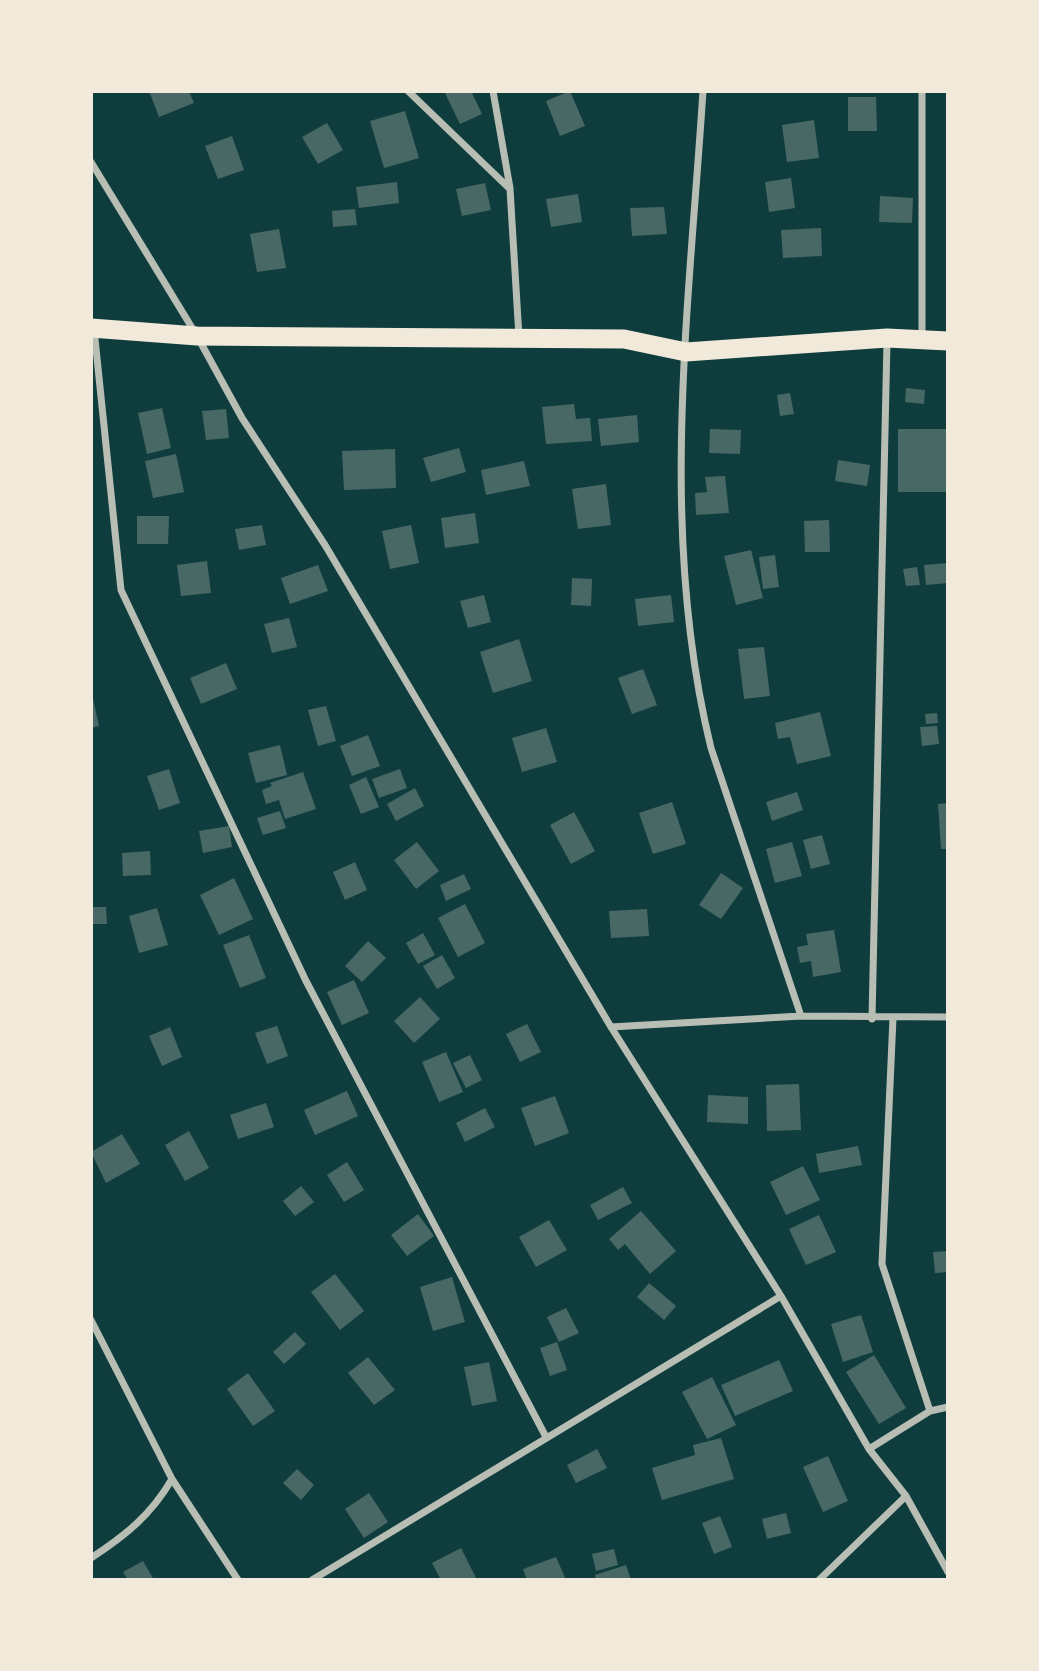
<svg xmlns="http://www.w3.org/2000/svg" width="1039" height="1671" font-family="'Roboto Condensed',sans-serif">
<rect width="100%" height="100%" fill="#0f3d3e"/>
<path fill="#486865" d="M 149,91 L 189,91 L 194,103 L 159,117 Z
M 444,91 L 471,91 L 482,114 L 460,124 Z
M 570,91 L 585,126 L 560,136 L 546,101 Z
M 848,97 L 876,97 L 877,131 L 848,131 Z
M 405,111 L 419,158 L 384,168 L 370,121 Z
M 814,120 L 819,158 L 787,162 L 782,125 Z
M 327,123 L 343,150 L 318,164 L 302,137 Z
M 232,136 L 244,170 L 218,179 L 205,146 Z
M 791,178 L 795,208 L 769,212 L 765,182 Z
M 397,182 L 399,203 L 359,208 L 356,187 Z
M 485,183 L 491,210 L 462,216 L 456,189 Z
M 578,194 L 582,222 L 551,227 L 546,199 Z
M 880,196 L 913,198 L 912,223 L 879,222 Z
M 664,207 L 667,234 L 632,236 L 630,208 Z
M 355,209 L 357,225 L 333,227 L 332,211 Z
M 821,228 L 822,256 L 783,258 L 781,230 Z
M 279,229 L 286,268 L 257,272 L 250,234 Z
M 906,388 L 925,390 L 924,404 L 905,402 Z
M 790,393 L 794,414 L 780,416 L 777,395 Z
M 574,404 L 576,419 L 590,418 L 592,441 L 546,444 L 542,407 Z
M 162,408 L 171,448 L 147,454 L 138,413 Z
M 226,409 L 229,438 L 206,440 L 202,411 Z
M 637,415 L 639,442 L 601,446 L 598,419 Z
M 710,429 L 741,430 L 740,454 L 709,453 Z
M 898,429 L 948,429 L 948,492 L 898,492 Z
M 459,448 L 466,472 L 431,482 L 423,458 Z
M 395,449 L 396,488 L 344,490 L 342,451 Z
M 176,454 L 184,492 L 153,498 L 145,461 Z
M 838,460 L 870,465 L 867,486 L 835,481 Z
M 524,461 L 530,486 L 486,495 L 481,470 Z
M 725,476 L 729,513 L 696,515 L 695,493 L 707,492 L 705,477 Z
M 606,484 L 611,525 L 578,529 L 572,489 Z
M 475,513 L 479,543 L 445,548 L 441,518 Z
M 137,516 L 169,516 L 168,544 L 137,544 Z
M 829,520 L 830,552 L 805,552 L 804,521 Z
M 262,525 L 266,545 L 239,550 L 235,529 Z
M 411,525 L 419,563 L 390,569 L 382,531 Z
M 751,550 L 763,598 L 736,605 L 724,556 Z
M 775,555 L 779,587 L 763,589 L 759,557 Z
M 207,561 L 211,593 L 181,596 L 177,565 Z
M 948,563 L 948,583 L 926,585 L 924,565 Z
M 318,565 L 328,591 L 290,604 L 281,578 Z
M 917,567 L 920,585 L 906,586 L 903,569 Z
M 572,578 L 592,579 L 591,606 L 571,605 Z
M 484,595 L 491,622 L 468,628 L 460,601 Z
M 671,595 L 674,622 L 638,626 L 635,599 Z
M 289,618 L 297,647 L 272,653 L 264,624 Z
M 519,639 L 532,681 L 493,693 L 480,652 Z
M 764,647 L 770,696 L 744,699 L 738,649 Z
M 226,663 L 237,689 L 201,704 L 190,678 Z
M 643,669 L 657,705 L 632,714 L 618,678 Z
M 92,694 L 99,726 L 91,728 L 91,695 Z
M 326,706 L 336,741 L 318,746 L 308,710 Z
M 820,712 L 831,756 L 797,764 L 790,737 L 778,739 L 775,723 Z
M 937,713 L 938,723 L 926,724 L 925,714 Z
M 937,726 L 939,744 L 922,746 L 920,727 Z
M 546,728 L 557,762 L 522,772 L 512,738 Z
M 368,735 L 380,766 L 352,776 L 340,746 Z
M 280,745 L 287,775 L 256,783 L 248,753 Z
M 169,769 L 180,803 L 159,810 L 147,776 Z
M 400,769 L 407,788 L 379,798 L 372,779 Z
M 303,772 L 316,809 L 285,819 L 279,800 L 266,804 L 262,790 L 272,786 L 270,783 Z
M 366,777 L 379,807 L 361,814 L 349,785 Z
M 415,788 L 424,806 L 396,821 L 387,804 Z
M 797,792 L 803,810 L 772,821 L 766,802 Z
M 672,802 L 686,844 L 653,854 L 639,813 Z
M 948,803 L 948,849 L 941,849 L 938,804 Z
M 280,811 L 286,828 L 263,835 L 257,818 Z
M 574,812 L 595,851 L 571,864 L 550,825 Z
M 229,826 L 232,847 L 203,853 L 199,831 Z
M 822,835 L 830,864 L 811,869 L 803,840 Z
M 417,842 L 439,871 L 416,889 L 394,860 Z
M 792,842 L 802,876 L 775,883 L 766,849 Z
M 150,851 L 151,875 L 123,876 L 122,853 Z
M 355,862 L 367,890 L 345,900 L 333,872 Z
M 721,873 L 743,888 L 721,919 L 699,905 Z
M 464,874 L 471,889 L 446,901 L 440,885 Z
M 234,878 L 253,919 L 219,935 L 200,895 Z
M 465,904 L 485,943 L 458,957 L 438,918 Z
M 91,907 L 106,907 L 107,924 L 91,924 Z
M 157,908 L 168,945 L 139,953 L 129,916 Z
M 647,909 L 649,936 L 611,938 L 609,911 Z
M 834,930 L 841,972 L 813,977 L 811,961 L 800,963 L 797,947 L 808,945 L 806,934 Z
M 423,933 L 435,955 L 418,964 L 406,943 Z
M 249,935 L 266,978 L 240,988 L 223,945 Z
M 368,941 L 386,958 L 362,982 L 345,966 Z
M 442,955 L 455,978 L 437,989 L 423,966 Z
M 354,980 L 369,1013 L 342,1025 L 327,992 Z
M 420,997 L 440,1019 L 414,1043 L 394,1021 Z
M 527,1024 L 541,1052 L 520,1062 L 506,1034 Z
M 277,1026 L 288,1056 L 267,1064 L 255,1033 Z
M 170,1027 L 182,1057 L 162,1066 L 149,1036 Z
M 446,1052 L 463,1092 L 439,1102 L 422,1062 Z
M 470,1055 L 482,1080 L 466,1088 L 453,1063 Z
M 799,1084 L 801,1130 L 767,1131 L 766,1085 Z
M 347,1091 L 358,1116 L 315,1135 L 304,1110 Z
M 708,1095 L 748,1097 L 748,1124 L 707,1122 Z
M 555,1096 L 569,1133 L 535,1146 L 521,1108 Z
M 266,1103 L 274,1127 L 238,1139 L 230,1115 Z
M 485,1108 L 495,1127 L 465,1142 L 456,1123 Z
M 189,1131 L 209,1168 L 185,1181 L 165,1145 Z
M 122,1134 L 140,1164 L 106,1183 L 91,1152 Z
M 858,1146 L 862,1165 L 819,1173 L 816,1154 Z
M 347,1162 L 364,1190 L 344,1202 L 327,1175 Z
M 803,1166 L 820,1200 L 786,1215 L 770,1182 Z
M 301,1186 L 314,1202 L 295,1216 L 283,1201 Z
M 623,1187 L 632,1203 L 598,1220 L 590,1205 Z
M 641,1211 L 676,1251 L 650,1274 L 625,1244 L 618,1250 L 609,1239 Z
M 418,1214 L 434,1236 L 407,1256 L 391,1235 Z
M 819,1215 L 836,1252 L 806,1265 L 789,1229 Z
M 549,1220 L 567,1250 L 536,1267 L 519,1237 Z
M 948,1251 L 948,1272 L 935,1273 L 933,1252 Z
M 335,1274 L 364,1311 L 340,1330 L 311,1292 Z
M 452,1277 L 465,1322 L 433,1331 L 420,1287 Z
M 649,1283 L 676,1306 L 664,1320 L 637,1297 Z
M 566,1308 L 579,1333 L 559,1342 L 547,1317 Z
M 861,1315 L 873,1352 L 843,1362 L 831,1324 Z
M 295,1332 L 306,1344 L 284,1364 L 273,1352 Z
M 557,1342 L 567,1370 L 550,1376 L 540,1348 Z
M 874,1355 L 906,1408 L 879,1424 L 846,1372 Z
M 368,1357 L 395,1390 L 374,1405 L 348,1373 Z
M 779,1360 L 793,1391 L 735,1416 L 721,1385 Z
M 489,1362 L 497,1401 L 472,1406 L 464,1367 Z
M 248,1373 L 275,1411 L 253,1426 L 227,1389 Z
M 712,1377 L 736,1425 L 707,1439 L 682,1392 Z
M 721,1438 L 734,1479 L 662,1500 L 652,1468 L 695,1455 L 693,1445 Z
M 597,1449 L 607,1468 L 576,1483 L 567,1465 Z
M 828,1456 L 848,1501 L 823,1512 L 803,1467 Z
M 297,1469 L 314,1485 L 301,1500 L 283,1483 Z
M 369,1493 L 388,1522 L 364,1538 L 345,1509 Z
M 786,1513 L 791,1533 L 767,1539 L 762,1519 Z
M 720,1516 L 732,1547 L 714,1554 L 702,1523 Z
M 461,1548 L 477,1580 L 441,1580 L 432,1563 Z
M 614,1549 L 618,1565 L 596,1571 L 592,1554 Z
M 556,1557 L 566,1580 L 527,1580 L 523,1569 Z
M 143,1561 L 154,1580 L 128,1580 L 123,1572 Z
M 626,1565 L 631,1580 L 596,1580 L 595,1575 Z"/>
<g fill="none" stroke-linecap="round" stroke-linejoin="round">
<path stroke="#b8beb3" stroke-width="7" d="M 408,91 L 510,189 L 519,337
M 493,91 L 510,188
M 703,91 C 689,308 658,533 711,748 L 801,1016
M 91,162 L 197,336 L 242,418 L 325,545 L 611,1027 L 781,1296 L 869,1449 L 906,1496 L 948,1572
M 94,329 L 121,590 L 306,981 L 546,1437
M 922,340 L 922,91
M 893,1018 L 882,1264 L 930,1411
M 872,1019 L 887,341
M 611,1027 L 801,1016 L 948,1017
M 91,1320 L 172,1479 L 238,1580
M 869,1449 L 930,1411 L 948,1407
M 91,1558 C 126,1535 151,1515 172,1479
M 312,1580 L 781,1296
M 819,1580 L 906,1496"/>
<path stroke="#f1e9da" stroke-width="19" d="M 91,328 L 197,336 L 624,339 L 686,352 L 887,338 L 948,341"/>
</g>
<rect width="1039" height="1671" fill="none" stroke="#f1e9da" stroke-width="186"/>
</svg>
